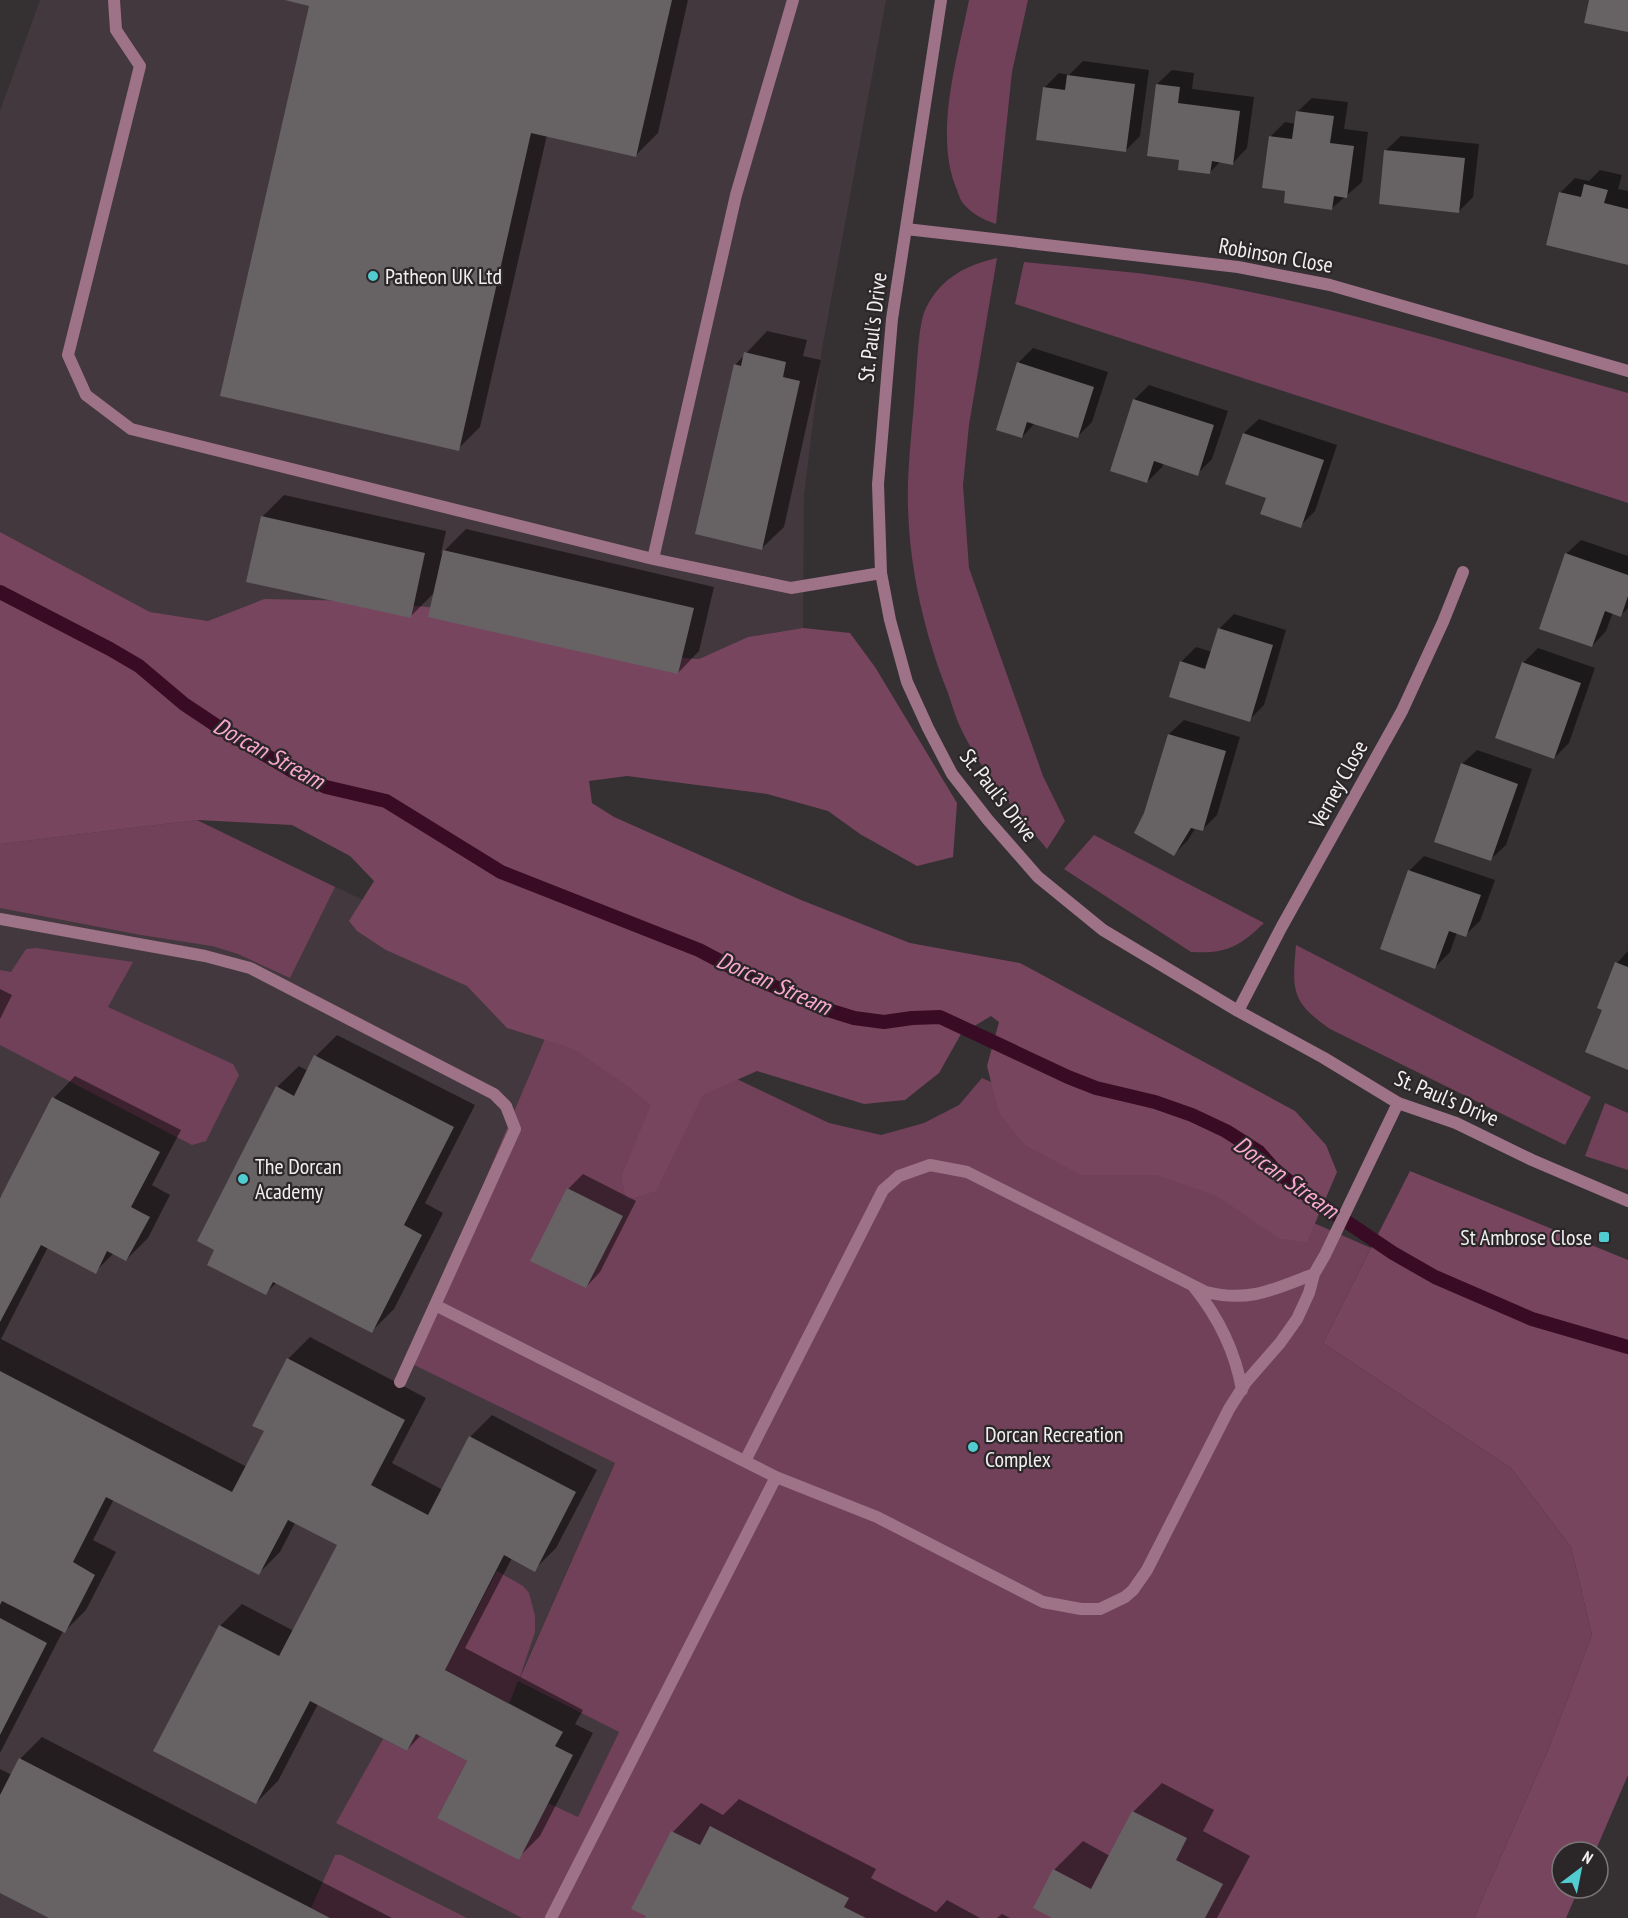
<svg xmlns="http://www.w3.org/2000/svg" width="1628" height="1918" font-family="'PT Sans Narrow',sans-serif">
<rect width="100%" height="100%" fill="#353032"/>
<path fill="#43383d" d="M 40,0 L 886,0 L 822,349 L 804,495 L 803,628 L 748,637 L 699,659 L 644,655 L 264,599 L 208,621 L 150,612 L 0,532 L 0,111 Z
M 0,726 L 563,996 L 409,1362 L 615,1463 L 518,1681 L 619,1732 L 530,1918 L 0,1918 Z"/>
<path fill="#714059" d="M 969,0 L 1028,0 L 1012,72 L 996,224 C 984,220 970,213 962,202 C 960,199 958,193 957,190 C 933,134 958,57 969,0 Z
M 997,258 L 969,425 L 963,485 L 969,568 L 1043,776 L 1065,821 L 1047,849 C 1016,812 984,775 962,731 C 956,719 952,705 948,693 C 922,628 906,554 908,484 C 909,452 913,420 915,389 C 917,370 918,323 926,308 C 941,278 966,265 997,258 Z
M 1024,262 C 1084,268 1145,272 1205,283 C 1349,309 1488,354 1628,393 L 1628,503 L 1015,304 Z
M 197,820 L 335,887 L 290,978 L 238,954 L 212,946 L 141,935 L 0,908 L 0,844 Z
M 1094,835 L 1264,923 C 1239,947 1226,954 1191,952 L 1064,869 Z
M 1296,945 L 1591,1097 L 1565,1145 L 1330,1029 C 1291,1002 1292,990 1296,945 Z
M 36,948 L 133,962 L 108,1007 L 233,1064 L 239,1075 L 206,1141 L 192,1145 L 0,1045 L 0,970 L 11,972 L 26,949 Z
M 563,996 L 829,1123 L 881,1135 L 924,1123 L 959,1105 L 982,1078 L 1371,1248 L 1323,1343 L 1511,1468 L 1571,1547 L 1592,1635 L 1548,1750 L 1474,1918 L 522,1918 L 336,1823 L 383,1739 L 407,1751 L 416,1734 L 467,1761 L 437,1818 L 548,1803 L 578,1817 L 619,1732 L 518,1681 L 509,1704 L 445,1670 L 497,1571 L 523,1586 L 529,1593 L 535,1616 L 535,1632 L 519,1680 L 615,1463 L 408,1362 Z
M 1605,1103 L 1628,1113 L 1628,1170 L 1585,1156 Z
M 335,1855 L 341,1855 L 467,1918 L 330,1918 L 311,1908 Z"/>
<path fill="#78455f" d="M 0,532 L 150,612 L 208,621 L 264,599 L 357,601 L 534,616 L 644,655 L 699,659 L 748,637 L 803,628 L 850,633 L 875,667 L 957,803 L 953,857 L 917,866 L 860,834 L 828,811 L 767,794 L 627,776 L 589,781 L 592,803 L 614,817 L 801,900 L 910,943 L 1020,963 L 1295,1111 L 1326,1145 L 1337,1172 L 1307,1242 L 1280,1239 L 1217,1196 L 1156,1175 L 1081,1175 L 1025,1145 L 999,1113 L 987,1066 L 999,1022 L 991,1016 L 961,1034 L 939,1073 L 905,1100 L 864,1104 L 757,1071 L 703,1095 L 656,1191 L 626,1200 L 622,1175 L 651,1105 L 626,1085 L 574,1049 L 507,1028 L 467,986 L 386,950 L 357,931 L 349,921 L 374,881 L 350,856 L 292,825 L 197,820 L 0,844 Z
M 1410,1171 L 1628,1260 L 1628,1775 L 1595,1852 L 1562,1852 L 1562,1888 L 1579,1888 L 1566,1918 L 1474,1918 L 1548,1750 L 1592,1635 L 1571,1547 L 1511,1468 L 1323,1343 Z"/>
<path fill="#0007" d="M 288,0 L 688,0 L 658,133 L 636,155 L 547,135 L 480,427 L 458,449 L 311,5 Z
M 1083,61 L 1149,70 L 1140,136 L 1126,150 L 1044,88 L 1059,73 L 1069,75 Z
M 1172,70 L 1194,73 L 1192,89 L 1254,97 L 1247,148 L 1233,163 L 1221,161 L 1210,172 L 1181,159 L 1157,84 Z
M 1312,98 L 1348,102 L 1344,129 L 1368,132 L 1362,182 L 1331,209 L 1287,190 L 1270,137 L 1285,122 L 1296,124 L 1297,112 Z
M 1401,136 L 1479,144 L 1473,197 L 1458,212 L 1386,150 Z
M 1600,170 L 1622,175 L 1618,189 L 1628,191 L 1628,263 L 1560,193 L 1575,178 L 1589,181 Z
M 767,331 L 807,340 L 803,356 L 821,360 L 784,527 L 762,548 L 735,365 Z
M 1033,348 L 1108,372 L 1092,422 L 1078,436 L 1035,423 L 1022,437 L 1018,363 Z
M 1149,385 L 1228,411 L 1212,459 L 1197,474 L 1163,463 L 1162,467 L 1147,482 L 1111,470 L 1135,399 Z
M 1259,419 L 1337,445 L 1315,511 L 1300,526 L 1268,497 L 1244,433 Z
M 284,495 L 446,531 L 441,554 L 466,529 L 714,587 L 699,651 L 678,673 L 435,592 L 410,617 L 262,517 Z
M 1581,540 L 1628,556 L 1628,608 L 1621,615 L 1613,612 L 1606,631 L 1592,646 L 1566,554 Z
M 1234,614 L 1286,630 L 1264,705 L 1249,720 L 1181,662 L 1196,647 L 1212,652 L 1219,629 Z
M 1538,648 L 1595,668 L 1569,743 L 1554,758 L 1523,663 Z
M 1184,720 L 1240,737 L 1217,815 L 1203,829 L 1196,827 L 1188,840 L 1174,854 L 1146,814 L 1169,734 Z
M 1477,750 L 1532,769 L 1506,845 L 1491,859 L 1462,764 Z
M 1424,856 L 1495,880 L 1480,921 L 1465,935 L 1457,932 L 1450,952 L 1435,967 L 1382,948 L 1410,870 Z
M 1628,951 L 1628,1068 L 1604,1010 L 1617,963 Z
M 0,989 L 12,995 L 0,1019 Z
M 337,1035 L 475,1105 L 425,1203 L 443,1213 L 394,1309 L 372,1331 L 277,1282 L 266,1293 L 277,1087 L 299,1066 L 308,1071 L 316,1056 Z
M 75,1076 L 181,1130 L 152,1185 L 170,1195 L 148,1238 L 126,1260 L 114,1253 L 95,1272 L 48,1247 L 1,1339 L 247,1467 L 266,1431 L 288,1359 L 310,1337 L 426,1398 L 392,1463 L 443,1490 L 470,1437 L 492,1415 L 597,1470 L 556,1548 L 534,1570 L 512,1558 L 465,1648 L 583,1710 L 575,1724 L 593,1733 L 540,1836 L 518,1858 L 469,1760 L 421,1735 L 407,1750 L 318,1704 L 278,1781 L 256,1803 L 220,1626 L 242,1604 L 294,1631 L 339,1545 L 295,1523 L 280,1552 L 258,1574 L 114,1499 L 93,1540 L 116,1552 L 86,1610 L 65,1631 L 63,1631 L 0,1753 L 0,1196 L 2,1197 L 54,1098 Z
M 583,1174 L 636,1201 L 600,1272 L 586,1287 L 568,1189 Z
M 42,1737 L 392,1918 L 52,1918 L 0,1891 L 0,1769 L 12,1775 L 21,1758 Z
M 1162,1783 L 1214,1810 L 1203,1831 L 1250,1856 L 1217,1918 L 1056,1918 L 1035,1907 L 1054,1870 L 1083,1841 L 1110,1856 L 1134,1811 Z
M 739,1799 L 876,1869 L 871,1878 L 936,1912 L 947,1900 L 980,1918 L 647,1918 L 648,1915 L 633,1908 L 673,1832 L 701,1803 L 723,1815 Z
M 1002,1914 L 1010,1918 L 997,1918 Z"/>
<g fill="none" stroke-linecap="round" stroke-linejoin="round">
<path stroke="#390b25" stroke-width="14" d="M 0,592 L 110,649 L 139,666 L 184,704 L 220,728 L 294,772 L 326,787 L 386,801 L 501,872 L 699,950 L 739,971 L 825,1009 L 854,1018 L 884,1022 L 912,1018 L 940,1017 L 1068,1077 L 1096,1088 L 1155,1102 L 1192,1115 L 1226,1131 L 1259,1152 L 1273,1168 L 1298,1189 L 1393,1253 L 1435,1277 L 1532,1319 L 1628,1347"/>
</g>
<path fill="#676264" d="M 285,0 L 672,0 L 636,157 L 531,133 L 459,451 L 220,396 L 309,6 Z
M 1589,0 L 1628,0 L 1628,32 L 1584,23 Z
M 1067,75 L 1135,84 L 1126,152 L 1036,140 L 1043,87 L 1065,90 Z
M 1156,84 L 1180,87 L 1178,103 L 1240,111 L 1233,165 L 1212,161 L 1210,174 L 1178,170 L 1179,160 L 1147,156 Z
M 1296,111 L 1334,116 L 1330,143 L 1354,146 L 1347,198 L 1334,196 L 1332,210 L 1284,203 L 1285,191 L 1262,188 L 1269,136 L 1292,139 Z
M 1384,150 L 1465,158 L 1459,213 L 1379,204 Z
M 1584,184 L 1608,190 L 1604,203 L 1628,209 L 1628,265 L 1546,245 L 1559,192 L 1581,197 Z
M 744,352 L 786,362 L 783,377 L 800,381 L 762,550 L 695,534 L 734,364 L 741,366 Z
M 1017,362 L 1094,387 L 1078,438 L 1027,422 L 1022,438 L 996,430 Z
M 1133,399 L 1214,425 L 1198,476 L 1154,461 L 1147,483 L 1110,471 Z
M 1243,433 L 1324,460 L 1301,528 L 1260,514 L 1266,498 L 1225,484 Z
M 261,516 L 425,553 L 411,618 L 246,582 Z
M 443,550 L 694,608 L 678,674 L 428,617 Z
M 1565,553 L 1628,575 L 1628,596 L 1621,617 L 1605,611 L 1592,647 L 1539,629 Z
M 1218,628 L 1273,645 L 1250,722 L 1169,697 L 1180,661 L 1205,669 Z
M 1522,662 L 1581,683 L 1554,759 L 1495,738 Z
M 1168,734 L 1226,751 L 1203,831 L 1191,828 L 1174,856 L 1134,833 L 1144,813 Z
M 1461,763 L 1518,784 L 1491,861 L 1434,842 Z
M 1408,870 L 1481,895 L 1466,937 L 1449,931 L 1435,969 L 1380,949 Z
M 1615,962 L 1628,967 L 1628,1070 L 1585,1052 L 1602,1010 L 1597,1008 Z
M 314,1055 L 454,1127 L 404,1225 L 422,1235 L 372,1333 L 273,1282 L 266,1295 L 207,1265 L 214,1250 L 197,1241 L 276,1086 L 294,1096 Z
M 52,1097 L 160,1152 L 131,1207 L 150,1217 L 126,1261 L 107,1251 L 96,1274 L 41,1245 L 0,1322 L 0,1198 Z
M 567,1188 L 623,1216 L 586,1288 L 530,1261 Z
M 287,1358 L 405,1420 L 371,1485 L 428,1515 L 469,1436 L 576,1492 L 535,1572 L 504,1555 L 445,1670 L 563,1732 L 555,1746 L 573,1755 L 519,1860 L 437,1818 L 467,1761 L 416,1734 L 407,1751 L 310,1701 L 256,1804 L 153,1751 L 219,1625 L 279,1656 L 337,1545 L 288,1520 L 259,1575 L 106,1497 L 73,1562 L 95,1575 L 65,1633 L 2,1601 L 0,1605 L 0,1371 L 232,1492 L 264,1431 L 252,1426 Z
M 0,1618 L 47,1643 L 0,1735 Z
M 19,1758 L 311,1908 L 330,1918 L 49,1918 L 0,1893 L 0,1795 Z
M 1132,1811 L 1187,1838 L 1176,1860 L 1223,1884 L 1205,1918 L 1052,1918 L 1033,1908 L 1053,1869 L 1091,1889 Z
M 710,1826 L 849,1898 L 844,1907 L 866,1918 L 645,1918 L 646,1916 L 631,1909 L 671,1831 L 700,1845 Z"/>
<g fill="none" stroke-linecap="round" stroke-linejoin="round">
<path stroke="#9e7287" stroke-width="12" d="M 114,0 L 116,30 L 140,66 L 68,355 L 86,395 L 131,429 L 653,559 L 791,588 L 881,573
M 653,559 L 736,195 L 793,0
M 0,919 L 205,956 L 250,968 L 494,1094 L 506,1106 L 515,1129 L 400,1382
M 1194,1287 C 1219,1318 1235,1350 1242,1390
M 435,1305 L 776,1477 L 877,1517 L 1043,1602 L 1081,1609 L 1100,1609 L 1125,1597 L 1133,1590 L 1147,1570 L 1229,1409 L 1246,1382 L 1280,1343 L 1297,1319 L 1309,1293 L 1314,1274 L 1325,1255 L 1398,1103
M 745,1461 L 883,1190 L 899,1176 L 930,1165 L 967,1172 L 1206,1292 C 1249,1303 1275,1289 1314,1274
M 551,1918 L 776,1477"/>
<path stroke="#9e7287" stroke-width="12" d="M 941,0 L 892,319 L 878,484 L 881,573 L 890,620 L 907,682 L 928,728 L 952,774 L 988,820 L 1038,877 L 1103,930 L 1238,1011 L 1324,1058 L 1398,1103 L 1456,1123 L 1532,1160 L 1628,1201
M 906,229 L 1238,267 L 1330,285 L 1628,371
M 1238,1011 L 1281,928 L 1402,711 L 1443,622 L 1463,572"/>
</g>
<g fill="#51ccd1" stroke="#2b2628" stroke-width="2">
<circle cx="373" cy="276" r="6"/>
<circle cx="243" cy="1179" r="6"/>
<rect x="1598" y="1231" width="12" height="12" rx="3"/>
<circle cx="973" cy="1447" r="6"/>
</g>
<g text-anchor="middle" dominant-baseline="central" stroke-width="4.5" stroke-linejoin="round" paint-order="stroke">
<g font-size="22" fill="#f2eff1" stroke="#2b2628">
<text transform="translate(1276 255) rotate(10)">Robinson Close</text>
<text transform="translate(872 327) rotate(-83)">St. Paul's Drive</text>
<text transform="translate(1338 784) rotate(-61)">Verney Close</text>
<text transform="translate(999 795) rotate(52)">St. Paul's Drive</text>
<text transform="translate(1447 1098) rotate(23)">St. Paul's Drive</text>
</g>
<g font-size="22" fill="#f2eff1" stroke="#2b2628" text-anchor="start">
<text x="385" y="276">Patheon UK Ltd</text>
<text x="255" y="1166">The Dorcan<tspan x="255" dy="25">Academy</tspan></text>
<text x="1592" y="1237" text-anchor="end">St Ambrose Close</text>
<text x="985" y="1434">Dorcan Recreation<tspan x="985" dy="25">Complex</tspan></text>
</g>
<g font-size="24" font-style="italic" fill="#fba8d1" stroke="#2b2628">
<text transform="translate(269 753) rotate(29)">Dorcan Stream</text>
<text transform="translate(774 983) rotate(24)">Dorcan Stream</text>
<text transform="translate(1286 1177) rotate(36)">Dorcan Stream</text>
</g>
</g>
<g transform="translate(1580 1870) rotate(32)"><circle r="28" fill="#2b2628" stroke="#7b7678" stroke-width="1.5"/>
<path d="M0-4.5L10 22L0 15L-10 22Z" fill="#51ccd1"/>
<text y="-9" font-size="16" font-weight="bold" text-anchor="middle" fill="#f2eff1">N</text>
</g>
</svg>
